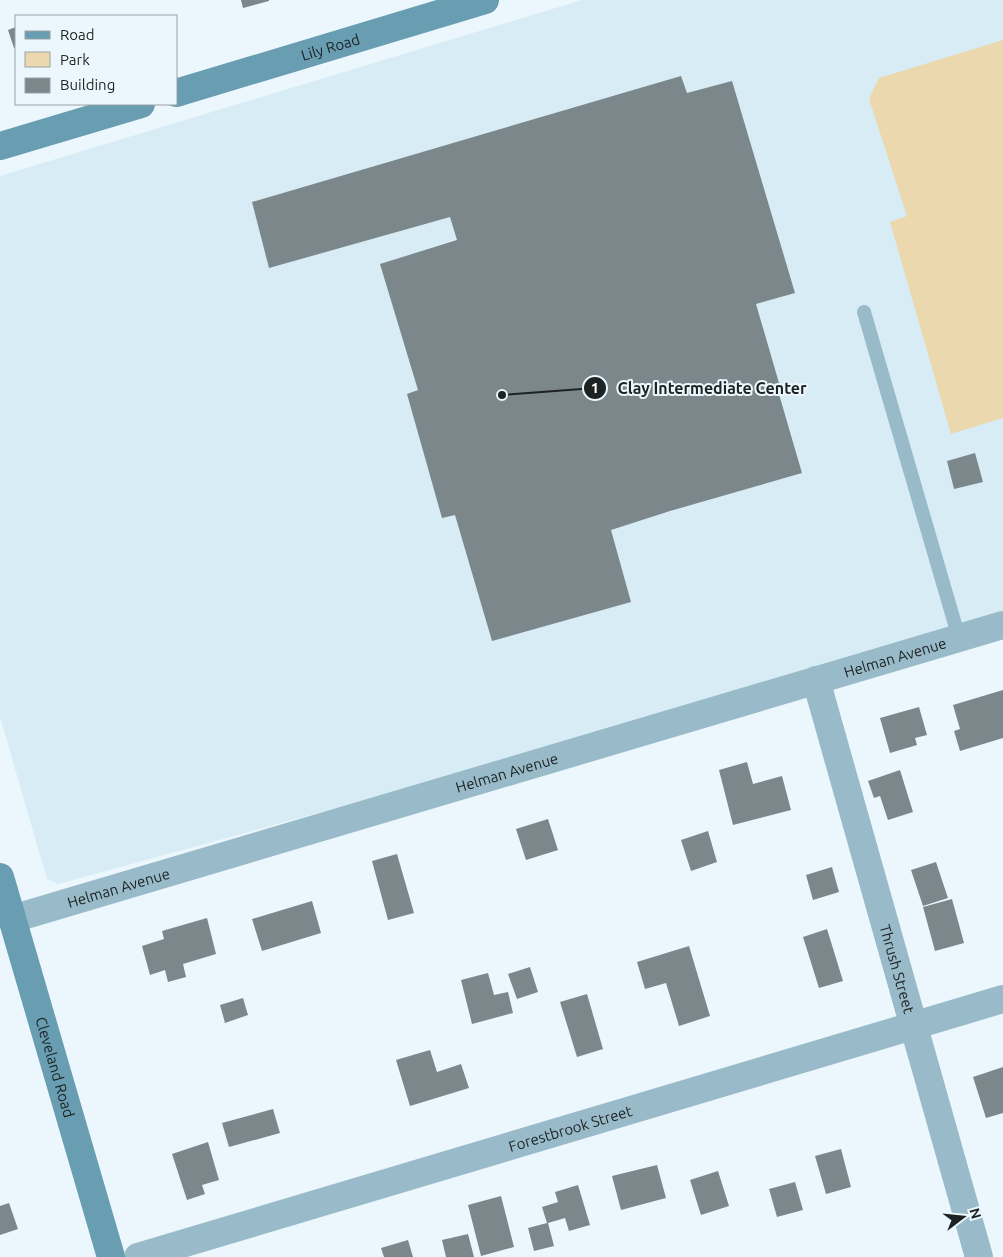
<svg xmlns="http://www.w3.org/2000/svg" width="1003" height="1257" font-family="Ubuntu,sans-serif">
<rect width="100%" height="100%" fill="#ebf7fc"/>
<path fill="#d7ecf4" d="M 582,0 L 1003,0 L 1003,614 L 517,759 L 58,884 L 47,879 L 0,717 L 0,176 Z"/>
<path fill="#ebd8ae" d="M 1003,40 L 1003,418 L 951,434 L 890,222 L 907,216 L 869,99 L 879,78 Z"/>
<path fill="#7c878c" d="M 241,0 L 269,0 L 269,1 L 243,8 Z
M 16,27 L 16,47 L 14,48 L 8,30 Z
M 681,76 L 687,93 L 732,81 L 795,293 L 756,304 L 779,383 L 776,384 L 802,473 L 670,511 L 611,530 L 631,602 L 492,641 L 455,515 L 442,518 L 407,394 L 418,390 L 380,264 L 457,240 L 450,217 L 269,268 L 252,202 Z
M 975,453 L 983,482 L 954,489 L 947,461 Z
M 1003,690 L 1003,738 L 960,751 L 954,731 L 960,729 L 953,705 Z
M 919,707 L 927,735 L 915,738 L 917,745 L 890,753 L 880,718 Z
M 747,762 L 753,784 L 782,776 L 791,810 L 733,825 L 719,770 Z
M 900,770 L 913,812 L 888,820 L 880,796 L 874,798 L 868,781 Z
M 548,819 L 558,850 L 526,860 L 516,829 Z
M 708,831 L 717,862 L 691,871 L 681,840 Z
M 397,854 L 414,913 L 388,920 L 372,861 Z
M 936,862 L 948,898 L 923,906 L 911,870 Z
M 832,867 L 839,892 L 813,900 L 806,875 Z
M 952,899 L 964,943 L 935,951 L 923,907 Z
M 312,901 L 321,933 L 262,951 L 252,919 Z
M 207,918 L 216,954 L 183,964 L 186,977 L 168,982 L 165,970 L 150,975 L 142,946 L 164,939 L 162,931 Z
M 827,929 L 843,981 L 819,988 L 803,937 Z
M 689,946 L 710,1016 L 679,1026 L 666,983 L 645,989 L 637,962 Z
M 530,967 L 538,992 L 517,999 L 508,974 Z
M 488,973 L 494,995 L 508,992 L 513,1013 L 472,1024 L 461,980 Z
M 587,994 L 603,1049 L 577,1057 L 560,1002 Z
M 243,998 L 248,1015 L 225,1023 L 220,1005 Z
M 430,1050 L 437,1072 L 461,1064 L 469,1088 L 410,1106 L 396,1060 Z
M 1003,1067 L 1003,1113 L 986,1118 L 973,1077 Z
M 273,1109 L 280,1133 L 229,1147 L 222,1123 Z
M 208,1142 L 219,1180 L 202,1185 L 205,1194 L 187,1200 L 172,1154 Z
M 841,1149 L 851,1187 L 826,1194 L 815,1156 Z
M 657,1165 L 666,1198 L 621,1210 L 612,1176 Z
M 718,1171 L 729,1206 L 701,1215 L 690,1180 Z
M 795,1182 L 803,1210 L 777,1217 L 769,1189 Z
M 578,1185 L 590,1225 L 569,1231 L 565,1218 L 548,1223 L 554,1246 L 534,1251 L 528,1228 L 547,1223 L 542,1207 L 558,1202 L 555,1192 Z
M 501,1196 L 514,1247 L 481,1256 L 468,1205 Z
M 9,1203 L 18,1229 L 0,1235 L 0,1206 Z
M 468,1234 L 474,1257 L 446,1257 L 442,1240 Z
M 408,1240 L 413,1257 L 384,1257 L 381,1248 Z"/>
<g fill="none" stroke-linecap="round" stroke-linejoin="round">
<path stroke="#99bac8" stroke-width="14" d="M 864,312 L 959,638"/>
<g stroke="#99bac8" stroke-width="28">
<path id="s1" d="M 816,680 L 979,1257"/>
<path id="s2" d="M 12,919 L 1003,625"/>
<path id="s3" d="M 138,1257 L 1003,999"/>
</g>
<g stroke="#699db1" stroke-width="28">
<path id="s4" d="M 176,93 L 485,0"/>
<path d="M 0,146 L 141,104"/>
<path id="s5" d="M 0,877 L 111,1257"/>
</g>
</g>
<g text-anchor="middle" dominant-baseline="central" stroke-width="4" stroke-linejoin="round" paint-order="stroke">
<g font-size="15" fill="#1d2223" stroke="#ebf7fc">
<text stroke="none"><textPath href="#s4" startOffset="161">Lily Road</textPath></text>
<text stroke="none"><textPath href="#s2" startOffset="921">Helman Avenue</textPath></text>
<text stroke="none"><textPath href="#s2" startOffset="516">Helman Avenue</textPath></text>
<text stroke="none"><textPath href="#s2" startOffset="111">Helman Avenue</textPath></text>
<text stroke="none"><textPath href="#s1" startOffset="300">Thrush Street</textPath></text>
<text stroke="none"><textPath href="#s5" startOffset="198">Cleveland Road</textPath></text>
<text stroke="none"><textPath href="#s3" startOffset="451">Forestbrook Street</textPath></text>
</g>
</g>
<path fill="none" stroke="#1d2223" stroke-width="2" d="M502 395L595 388"/>
<g fill="#1d2223" stroke="#ebf7fc" stroke-width="2">
<circle cx="502" cy="395" r="5"/>
<circle cx="595" cy="388" r="12"/>
</g>
<g font-size="15" text-anchor="middle" font-weight="bold" fill="#fff">
<text x="595" y="393">1</text>
</g>
<g font-size="16" text-anchor="middle" font-weight="bold" fill="#1d2223" stroke="#ebf7fc" stroke-width="4" stroke-linejoin="round" paint-order="stroke">
<text x="712" y="394">Clay Intermediate Center</text>
</g>
<rect x="15" y="15" width="162" height="90" fill="#ebf7fc" stroke="#99a2a5"/>
<rect x="25" y="31" width="25" height="8" fill="#699db1" stroke="#99a2a5"/>
<text x="60" y="40" font-size="15" fill="#1d2223">Road</text>
<rect x="25" y="52" width="25" height="15" fill="#ebd8ae" stroke="#99a2a5"/>
<text x="60" y="65" font-size="15" fill="#1d2223">Park</text>
<rect x="25" y="78" width="25" height="15" fill="#7c878c" stroke="#99a2a5"/>
<text x="60" y="90" font-size="15" fill="#1d2223">Building</text>
<g transform="translate(963 1217) rotate(74)" stroke="#ebf7fc" stroke-width="4" paint-order="stroke">
<path d="M0-4L9 19L0 12L-9 19Z" fill="#1d2223"/>
<text y="-8" font-size="14" font-weight="bold" text-anchor="middle" fill="#1d2223">N</text>
</g>
</svg>
